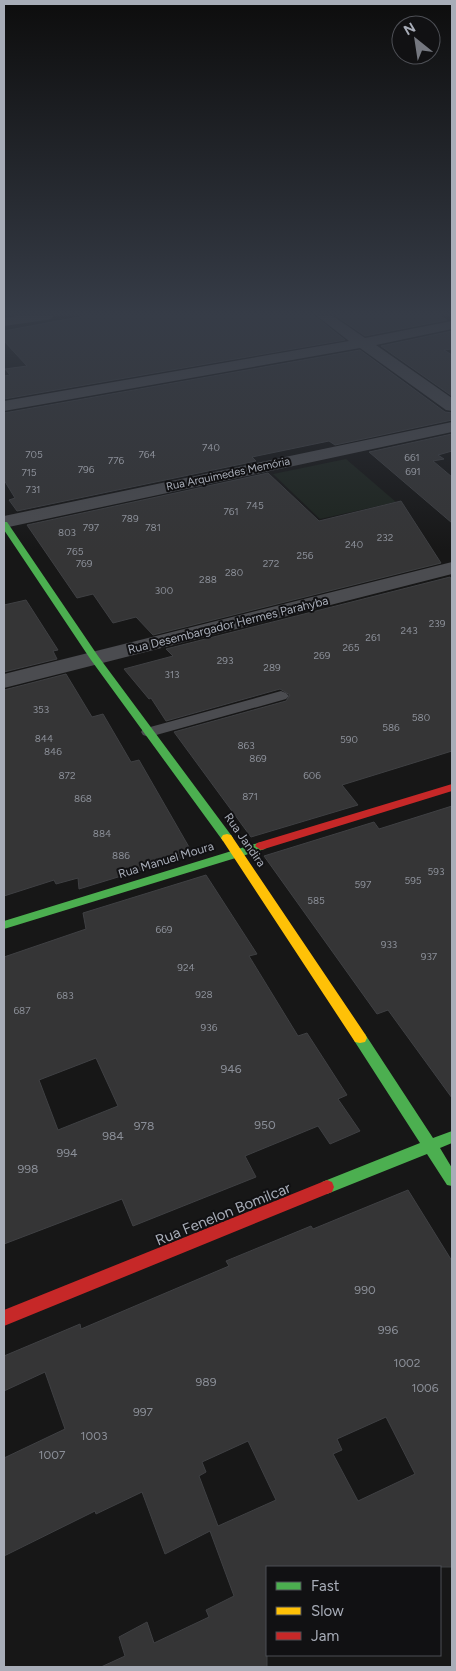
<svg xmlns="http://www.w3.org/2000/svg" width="456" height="1671" font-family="Figtree,sans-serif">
<rect width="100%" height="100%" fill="#171717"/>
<path fill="#1d241e" d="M 346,459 L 396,502 L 320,519 L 273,474 Z"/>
<path fill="#353536" stroke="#3f4043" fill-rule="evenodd" d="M 84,316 L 315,316 L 345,340 L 4,399 L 4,376 L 10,375 L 5,369 L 27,366 L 4,341 L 4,331 Z
M 336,316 L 440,316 L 447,320 L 365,336 Z
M 452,331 L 452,349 L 444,350 L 452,355 L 452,396 L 381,346 Z
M 360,350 L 445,412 L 452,413 L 452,420 L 335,445 L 329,441 L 252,457 L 256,461 L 17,511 L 9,500 L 15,498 L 4,480 L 4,413 Z
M 452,434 L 452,451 L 438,455 L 444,459 L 433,461 L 452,477 L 452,523 L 369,452 Z
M 268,473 L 319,521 L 401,501 L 441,563 L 153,635 L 136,617 L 113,623 L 93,594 L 77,598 L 27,525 Z
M 450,577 L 452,581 L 452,751 L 342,785 L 358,805 L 251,837 L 174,732 L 286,701 L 290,695 L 280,689 L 166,721 L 151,698 L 149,699 L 124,669 L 173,656 L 166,649 Z
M 26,600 L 58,650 L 53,651 L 57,659 L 4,672 L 4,605 Z
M 66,674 L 92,717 L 103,714 L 131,762 L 139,760 L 193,854 L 79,889 L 78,878 L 56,884 L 54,880 L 4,896 L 4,690 Z
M 452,806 L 452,1098 L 388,1010 L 377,1014 L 264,856 L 374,822 L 379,829 Z
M 206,875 L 257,954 L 249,956 L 298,1036 L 307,1033 L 347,1095 L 338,1099 L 360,1131 L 330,1144 L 318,1126 L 245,1156 L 256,1177 L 133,1226 L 122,1199 L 4,1244 L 4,957 L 86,929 L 83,913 ZM 96,1058 L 118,1106 L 58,1130 L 39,1080 Z
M 408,1190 L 452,1261 L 452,1567 L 267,1567 L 267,1667 L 101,1667 L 125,1656 L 119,1637 L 147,1622 L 154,1643 L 209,1617 L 206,1610 L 234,1596 L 210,1531 L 165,1554 L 142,1492 L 96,1514 L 95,1511 L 4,1556 L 4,1458 L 65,1429 L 45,1372 L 4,1391 L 4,1356 L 80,1324 L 81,1329 L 229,1266 L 226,1261 L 311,1226 L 313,1229 ZM 386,1417 L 415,1474 L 358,1501 L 333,1454 L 342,1450 L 337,1439 ZM 248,1441 L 276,1500 L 218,1526 L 199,1476 L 206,1472 L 202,1462 Z"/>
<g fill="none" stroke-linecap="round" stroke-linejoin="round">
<path fill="#4b4c50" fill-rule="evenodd" d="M 281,691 L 286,693 L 289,696 L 286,699 L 149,737 L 143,735 L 141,732 L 143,729 Z"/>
<path fill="#4b4c50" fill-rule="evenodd" d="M 16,316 L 53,316 L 51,319 L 46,320 L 4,326 L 4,318 Z
M 317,316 L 333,316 L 365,338 L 452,321 L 452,329 L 376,345 L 452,398 L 452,411 L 446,410 L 360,348 L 4,411 L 4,401 L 349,341 Z
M 452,422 L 452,432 L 4,528 L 4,516 Z
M 452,562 L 452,574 L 4,688 L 4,674 Z"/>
<path fill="#4caf50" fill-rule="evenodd" d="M 4,522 L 7,522 L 98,656 L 231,835 L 233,838 L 231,841 L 223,841 L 91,660 L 4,530 Z
M 261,842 L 265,843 L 267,846 L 265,849 L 4,929 L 4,921 Z
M 360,1033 L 365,1034 L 433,1138 L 452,1131 L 452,1143 L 440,1148 L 452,1168 L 452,1186 L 447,1185 L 427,1154 L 327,1194 L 322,1192 L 320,1187 L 322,1182 L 420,1143 L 355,1042 L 353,1038 L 355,1034 Z"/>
<path fill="#ffc107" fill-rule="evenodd" d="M 227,834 L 231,835 L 365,1034 L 367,1038 L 365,1042 L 360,1043 L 355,1042 L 223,841 L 221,838 L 223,835 Z"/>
<path fill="#c62828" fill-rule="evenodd" d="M 452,784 L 452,791 L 261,850 L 255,846 L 257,843 Z
M 327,1180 L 332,1182 L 334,1187 L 332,1192 L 4,1326 L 4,1310 Z"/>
</g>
<linearGradient id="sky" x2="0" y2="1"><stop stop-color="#0d0d0d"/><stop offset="0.57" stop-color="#363c47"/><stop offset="1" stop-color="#363c47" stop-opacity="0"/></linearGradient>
<rect width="456" height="550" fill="url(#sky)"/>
<g text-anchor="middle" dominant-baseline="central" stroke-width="4" stroke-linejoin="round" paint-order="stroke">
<g font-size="10" fill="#8b8f98">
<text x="211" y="447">740</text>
<text x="34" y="454">705</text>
<text x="147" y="454">764</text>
<text x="412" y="457">661</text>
<text x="116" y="460">776</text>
<text x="86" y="469">796</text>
<text x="413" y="471">691</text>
<text x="29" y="472">715</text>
<text x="33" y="489">731</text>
<text x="255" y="505">745</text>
<text x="231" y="511">761</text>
<text x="130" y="518">789</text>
<text x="91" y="527">797</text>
<text x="153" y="527">781</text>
<text x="67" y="532">803</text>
<text x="385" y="537">232</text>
<text x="354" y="544">240</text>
<text x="75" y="551">765</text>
<text x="305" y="555">256</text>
<text x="84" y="563">769</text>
<text x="271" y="563">272</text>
<text x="234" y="572">280</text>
<text x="208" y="579">288</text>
<text x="164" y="590">300</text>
<text x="437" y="623">239</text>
<text x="409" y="630">243</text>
<text x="373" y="637">261</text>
<text x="351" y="647">265</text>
<text x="322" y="655">269</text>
<text x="225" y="660">293</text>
<text x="272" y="667">289</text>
<text x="172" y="674">313</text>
<text x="41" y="709">353</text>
<text x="421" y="717">580</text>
<text x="391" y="727">586</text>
<text x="44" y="738">844</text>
<text x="349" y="739">590</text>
<text x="246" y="745">863</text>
<text x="53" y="751">846</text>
<text x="258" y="758">869</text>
<text x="67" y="775">872</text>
<text x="312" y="775">606</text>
<text x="250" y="796">871</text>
<text x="83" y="798">868</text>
<text x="102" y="833">884</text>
<text x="121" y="855">886</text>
<text x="436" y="871">593</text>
<text x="413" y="880">595</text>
<text x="363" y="884">597</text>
<text x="316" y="900">585</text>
<text x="164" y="929">669</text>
<text x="389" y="944">933</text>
<text x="429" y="956">937</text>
<text x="186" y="967">924</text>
<text x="204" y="994">928</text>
<text x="65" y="995">683</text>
<text x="22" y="1010">687</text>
<text x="209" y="1027">936</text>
</g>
<g font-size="11" fill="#a8adb8" stroke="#111113">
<text transform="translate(228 474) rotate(-12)">Rua Arquimedes Memória</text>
</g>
<g font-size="12" fill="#a8adb8" stroke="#111113">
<text transform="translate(228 625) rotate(-14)">Rua Desembargador Hermes Parahyba</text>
<text transform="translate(245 840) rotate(55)">Rua Jandira</text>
<text transform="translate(166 860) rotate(-17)">Rua Manuel Moura</text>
</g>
<g font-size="12" fill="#8b8f98">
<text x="231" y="1069">946</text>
<text x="265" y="1125">950</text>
<text x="144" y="1126">978</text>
<text x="113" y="1136">984</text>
<text x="67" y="1153">994</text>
<text x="28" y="1169">998</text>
<text x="365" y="1290">990</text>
<text x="388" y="1330">996</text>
<text x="407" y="1363">1002</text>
<text x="206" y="1382">989</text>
<text x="425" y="1388">1006</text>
<text x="143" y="1412">997</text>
<text x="94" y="1436">1003</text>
<text x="52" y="1455">1007</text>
</g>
<g font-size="15" fill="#a8adb8" stroke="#111113">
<text transform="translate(223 1214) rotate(-22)">Rua Fenelon Bomilcar</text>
</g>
</g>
<rect width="456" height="1671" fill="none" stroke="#a8adb8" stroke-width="10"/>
<rect x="266" y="1566" width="175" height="90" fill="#111113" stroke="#4d4f55"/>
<rect x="276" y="1582" width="25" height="8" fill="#4caf50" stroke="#4d4f55"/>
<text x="311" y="1591" font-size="15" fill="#a8adb8">Fast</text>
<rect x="276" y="1607" width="25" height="8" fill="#ffc107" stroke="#4d4f55"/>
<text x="311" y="1616" font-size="15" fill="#a8adb8">Slow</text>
<rect x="276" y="1632" width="25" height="8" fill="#c62828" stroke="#4d4f55"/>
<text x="311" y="1641" font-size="15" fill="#a8adb8">Jam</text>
<g transform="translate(416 40) rotate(330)"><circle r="24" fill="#111113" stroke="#4d4f55"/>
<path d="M0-4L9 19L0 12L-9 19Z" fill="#757880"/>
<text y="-8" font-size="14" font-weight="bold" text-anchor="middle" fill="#a8adb8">N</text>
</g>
</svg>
